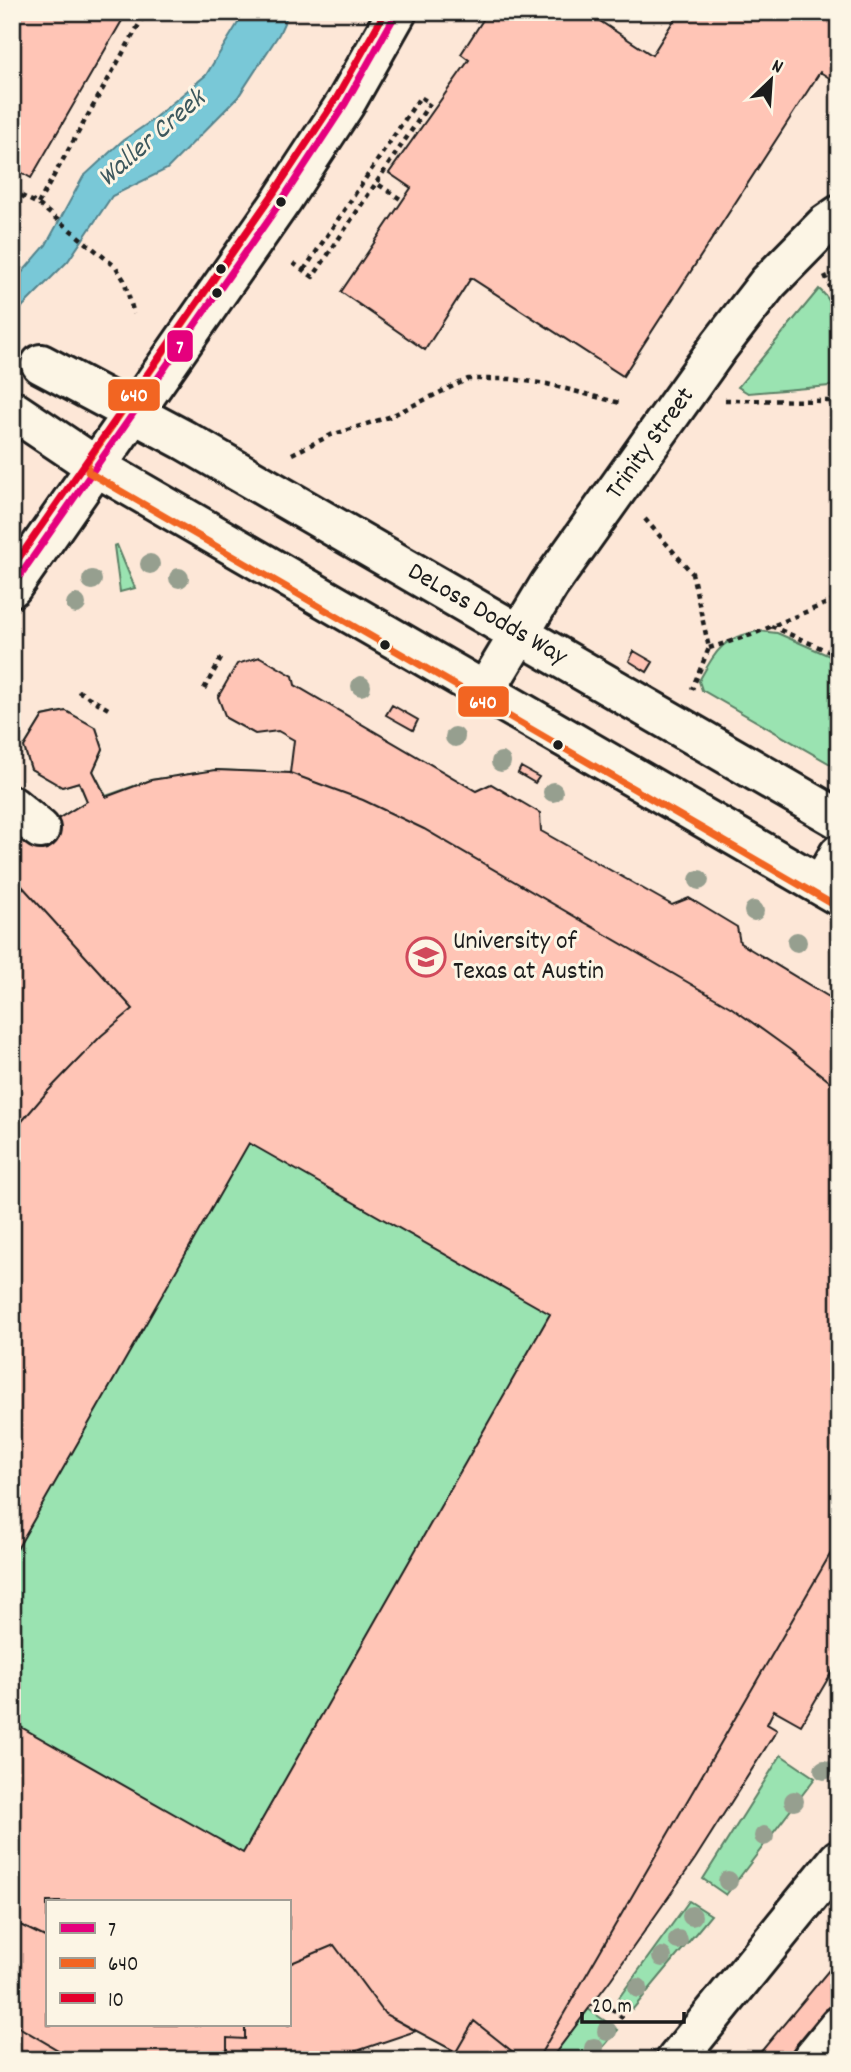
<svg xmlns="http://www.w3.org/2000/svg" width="851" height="2072" font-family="Dekko,sans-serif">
<rect width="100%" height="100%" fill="#fcf5e5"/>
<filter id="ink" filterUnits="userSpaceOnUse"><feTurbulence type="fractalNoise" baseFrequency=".0143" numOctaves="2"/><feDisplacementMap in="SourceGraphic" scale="14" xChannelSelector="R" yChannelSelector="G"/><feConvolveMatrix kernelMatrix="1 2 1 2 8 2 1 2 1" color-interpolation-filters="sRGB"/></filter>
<g filter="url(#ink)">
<path fill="#fde7d7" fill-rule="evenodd" d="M 12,12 L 839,12 L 839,2060 L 12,2060 ZM 47,1902 L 289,1902 L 289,2025 L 47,2025 Z"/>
<path fill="#9ae3b1" stroke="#5b8066" stroke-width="2" d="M 819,289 C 846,312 839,351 839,383 L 830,386 L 748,393 L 738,387 Z
M 117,545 L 135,588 L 120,592 L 114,546 Z
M 759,631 L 777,633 L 839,660 L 839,769 L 702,690 L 699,681 C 716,651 722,637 759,631 Z
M 66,711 L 96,728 L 103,749 L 93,771 L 106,796 L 151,780 L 216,770 L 290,773 L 363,800 L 732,1008 L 474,2022 L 456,2052 L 385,2014 L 334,1945 L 289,1964 L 289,1902 L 47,1902 L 47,1938 L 12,1921 L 12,847 L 87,801 L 79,782 L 62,787 L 31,769 L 24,747 L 43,716 Z
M 781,1755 L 815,1778 L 726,1895 L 703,1879 Z
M 689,1901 L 711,1915 L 633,2009 L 618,1999 Z
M 588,2009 L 618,2030 L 592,2060 L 550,2060 Z"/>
<path fill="#79c8d7" stroke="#54838c" stroke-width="2" d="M 240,12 L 289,12 L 279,34 L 238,97 L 167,169 L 112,196 L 68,261 L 23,306 L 12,322 L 12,284 L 46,245 L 83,177 L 122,141 L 147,124 L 206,75 L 238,23 Z"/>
<path fill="#ffc5b6" stroke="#1c1c1c" stroke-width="2" d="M 12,12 L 127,12 L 31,178 L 12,167 Z
M 488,12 L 586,12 L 652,55 L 679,12 L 839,12 L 839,84 L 820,72 L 623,376 L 471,278 L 425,350 L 341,292 L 411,188 L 389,173 L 469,60 L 461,54 Z
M 634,651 L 653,662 L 647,672 L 629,661 Z
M 260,657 L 293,676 L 295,685 L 476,791 L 491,784 L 540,813 L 541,831 L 672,905 L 689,898 L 737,927 L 740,943 L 839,1003 L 839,1089 L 789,1049 L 732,1008 L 424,829 L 363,800 L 290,773 L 294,740 L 278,731 L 255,734 L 226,718 L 218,697 L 237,664 Z
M 392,705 L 418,720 L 413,730 L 386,715 Z
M 66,711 L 96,728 L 103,749 L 93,771 L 106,797 L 151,780 L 216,770 L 290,773 L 363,800 L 424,829 L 732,1008 L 789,1049 L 839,1089 L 839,1539 L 537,2060 L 523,2060 L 474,2021 L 456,2052 L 385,2014 L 334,1945 L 289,1964 L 289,1902 L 47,1902 L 47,1938 L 12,1921 L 12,1722 L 243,1853 L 550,1314 L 249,1143 L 12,1558 L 12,847 L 87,801 L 79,782 L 62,787 L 31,769 L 24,747 L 43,716 Z
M 521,767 L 539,777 L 535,783 L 518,773 Z
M 12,875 L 133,1009 L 101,1036 L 47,1092 L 12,1133 Z
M 839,1539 L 839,1660 L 801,1725 L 774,1710 L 767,1724 L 777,1730 L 695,1859 L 611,1979 L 553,2056 L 550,2060 L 537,2060 Z
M 12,1921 L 47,1938 L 47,2025 L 245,2025 L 245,2039 L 227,2038 L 227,2060 L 75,2060 L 12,2023 Z
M 334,1945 L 385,2014 L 416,2031 L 330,2060 L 227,2060 L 227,2038 L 245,2039 L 245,2025 L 289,2025 L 289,1964 Z
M 839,1958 L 839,2060 L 754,2060 Z
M 474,2021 L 523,2060 L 445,2060 L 451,2050 L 456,2052 Z
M 12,2023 L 75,2060 L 12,2060 Z
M 12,2023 L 75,2060 L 12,2060 Z"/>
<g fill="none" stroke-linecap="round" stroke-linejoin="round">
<g stroke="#1c1c1c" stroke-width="44">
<path id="minor" d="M 41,364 L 184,440 L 839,819
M 12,410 L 97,467 L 839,896
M 12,587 L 282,200 L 345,104 L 397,12
M 485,691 L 549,585 L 720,345 L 768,283 L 826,224 L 839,215
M 12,806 L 40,829
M 821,885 L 839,854
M 676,2060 L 839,1859
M 811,2060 L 839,2026"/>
</g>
<path stroke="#1c1c1c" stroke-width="4.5" stroke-dasharray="5 5" stroke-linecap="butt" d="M 12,191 L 38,204 L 116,267 L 124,280 L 134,314
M 38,204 L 146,12
M 293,263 L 313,277 L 376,183
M 304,270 L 420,97 L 430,103 L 376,183 L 402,200
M 825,275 L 839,307
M 725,400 L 829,401 L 839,398
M 292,454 L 331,435 L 389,417 L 468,379 L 511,379 L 547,384 L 620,403
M 645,519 L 692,573 L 709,648 L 692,689
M 771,626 L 839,656
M 709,648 L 751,635 L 839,598
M 204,689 L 223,655
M 78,691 L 110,710
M 611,2009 L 625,2020"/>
<use href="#minor" stroke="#fcf5e5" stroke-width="38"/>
<g stroke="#fcf5e5" stroke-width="12">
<path id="bus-1" d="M 12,587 L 282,200 L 345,104 L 397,12"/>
</g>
<g stroke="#fcf5e5" stroke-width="12">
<path id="bus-2" d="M 385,12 L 336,99 L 273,194 L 88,461 L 88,472 L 834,905"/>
</g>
<g stroke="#fcf5e5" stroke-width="12">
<path id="bus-3" d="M 12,568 L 273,194 L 336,99 L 385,12"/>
</g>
<use href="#bus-1" stroke="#e5007d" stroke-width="7"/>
<use href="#bus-2" stroke="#f26522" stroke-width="7"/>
<use href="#bus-3" stroke="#e4002b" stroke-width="7"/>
</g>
<g fill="#969f8f">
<circle cx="150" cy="564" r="10"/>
<circle cx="179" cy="578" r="10"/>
<circle cx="92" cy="580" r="10"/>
<circle cx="76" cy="604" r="10"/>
<circle cx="361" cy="686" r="10"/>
<circle cx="455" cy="737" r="10"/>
<circle cx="501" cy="762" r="10"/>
<circle cx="553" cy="792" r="10"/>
<circle cx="699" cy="880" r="10"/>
<circle cx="754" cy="911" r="10"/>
<circle cx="797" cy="942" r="10"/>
<circle cx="824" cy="1770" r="10"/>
<circle cx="794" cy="1801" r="10"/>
<circle cx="764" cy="1836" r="10"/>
<circle cx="728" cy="1881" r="10"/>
<circle cx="692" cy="1916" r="10"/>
<circle cx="678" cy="1940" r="10"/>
<circle cx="662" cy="1957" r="10"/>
<circle cx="638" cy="1988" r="10"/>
<circle cx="607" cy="2031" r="10"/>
<circle cx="594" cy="2048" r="10"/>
</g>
</g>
<defs>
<g id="university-ring" transform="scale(2.0125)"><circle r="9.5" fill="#fcf5e5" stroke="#d1495b" stroke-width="1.5"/><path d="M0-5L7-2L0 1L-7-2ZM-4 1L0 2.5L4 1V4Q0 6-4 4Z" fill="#d1495b"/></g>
</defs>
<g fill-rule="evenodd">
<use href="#university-ring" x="426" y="957"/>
</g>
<g fill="#1c1c1c" stroke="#fcf5e5" stroke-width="2.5">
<circle cx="281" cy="202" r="6"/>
<circle cx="221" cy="269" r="6"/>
<circle cx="217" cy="293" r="6"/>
<circle cx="385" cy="645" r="6"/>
<circle cx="558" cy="745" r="6"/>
</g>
<g text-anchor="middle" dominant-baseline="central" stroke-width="6" stroke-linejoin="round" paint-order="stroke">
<g font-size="26" fill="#1c1c1c" stroke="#fcf5e5">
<text transform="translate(651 444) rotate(-54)">Trinity Street</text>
<text transform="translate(487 615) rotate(30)">DeLoss Dodds Way</text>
</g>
<g font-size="26" fill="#1c1c1c" stroke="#fcf5e5" text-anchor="start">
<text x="453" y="942">University of<tspan x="453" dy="30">Texas at Austin</tspan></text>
</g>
<g font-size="28" font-style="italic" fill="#3d585d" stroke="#fcf5e5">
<text transform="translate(153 140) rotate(-41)">Waller Creek</text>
</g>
</g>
<g stroke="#fcf5e5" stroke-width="2.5">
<rect x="166" y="329" width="28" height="34" rx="7" fill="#e5007d"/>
<rect x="107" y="378" width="54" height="34" rx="7" fill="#f26522"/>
<rect x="457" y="685" width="53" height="33" rx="7" fill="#f26522"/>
</g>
<g font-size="19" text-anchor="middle" font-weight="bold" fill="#fff">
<text x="180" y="353">7</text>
<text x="134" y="401">640</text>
<text x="483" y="708">640</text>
</g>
<rect width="851" height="2072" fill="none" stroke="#fcf5e5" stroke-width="42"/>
<rect x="21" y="21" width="809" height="2030" fill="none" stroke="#1c1c1c" stroke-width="2.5" filter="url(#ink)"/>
<rect x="46" y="1900" width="245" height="126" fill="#fcf5e5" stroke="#a29e95" stroke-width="2"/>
<rect x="60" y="1923" width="35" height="10" fill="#e5007d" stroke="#a29e95" stroke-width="2"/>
<text x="108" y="1936" font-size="21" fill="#1c1c1c">7</text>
<rect x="60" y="1958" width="35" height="10" fill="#f26522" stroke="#a29e95" stroke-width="2"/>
<text x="108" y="1970" font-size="21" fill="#1c1c1c">640</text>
<rect x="60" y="1993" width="35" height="10" fill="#e4002b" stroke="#a29e95" stroke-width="2"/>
<text x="108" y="2006" font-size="21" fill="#1c1c1c">10</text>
<g transform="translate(771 80) rotate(25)" stroke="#fcf5e5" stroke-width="5" paint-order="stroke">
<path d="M0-5L12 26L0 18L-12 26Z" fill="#1c1c1c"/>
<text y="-10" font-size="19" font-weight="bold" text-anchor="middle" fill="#1c1c1c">N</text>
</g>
<path d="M582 2012v10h102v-10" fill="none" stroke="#1c1c1c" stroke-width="3.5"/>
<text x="592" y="2012" font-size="21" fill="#1c1c1c" stroke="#fcf5e5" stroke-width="5" paint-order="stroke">20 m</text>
</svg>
